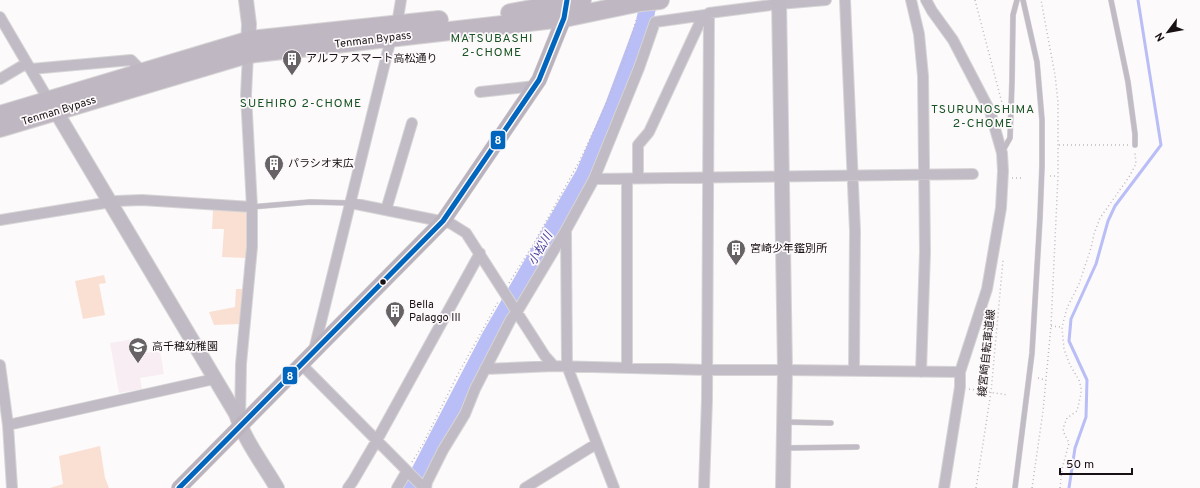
<svg xmlns="http://www.w3.org/2000/svg" width="1200" height="488" font-family="Overpass,'Noto Sans JP',sans-serif">
<rect width="100%" height="100%" fill="#fcfafb"/>
<path fill="#f8edf2" d="M 134,339 L 137,354 L 160,351 L 164,374 L 140,378 L 142,389 L 119,393 L 110,343 Z"/>
<path fill="#fae0d2" d="M 213,210 L 248,211 L 246,258 L 222,257 L 224,229 L 212,229 Z
M 104,275 L 106,283 L 99,284 L 105,315 L 83,319 L 75,281 Z
M 236,289 L 244,289 L 240,324 L 214,325 L 209,312 L 235,307 Z
M 100,446 L 105,478 L 109,488 L 50,488 L 63,484 L 59,456 Z"/>
<g fill="none" stroke-linecap="round" stroke-linejoin="round">
<path stroke="#babef6" stroke-width="3" d="M 1069,488 L 1075,448 L 1086,417 L 1087,380 L 1069,341 L 1071,319 L 1096,264 L 1108,221 L 1115,206 L 1161,145 L 1138,0"/>
<path stroke="#babef6" stroke-width="17" d="M 410,488 L 420,471 L 490,337 L 584,174 L 613,107 L 644,24 L 649,0"/>
<g stroke="#d7d5d6" stroke-width="6">
<path id="lane" d="M 1111,0 L 1128,82 L 1135,134 L 1135,145
M 1002,152 L 1010,138 L 1012,81 L 1013,15 L 1017,0
M 252,207 L 310,202 L 351,203
M 785,422 L 831,423
M 785,448 L 857,447
M 1015,488 L 1032,353 L 1040,217 L 1042,166 L 1042,120 L 1037,62 L 1023,0"/>
</g>
<g stroke="#d7d5d6" stroke-width="12">
<path id="street" d="M 845,0 L 855,231 L 854,371
M 911,0 L 919,34 L 923,76 L 925,252 L 921,372
M 926,0 L 932,11 L 953,40 L 990,111 L 1002,153 L 1003,171 L 1001,208 L 987,289 L 960,372 L 960,387 L 944,488
M 0,17 L 48,99
M 31,69 L 131,60 L 142,71
M 0,79 L 27,63
M 480,92 L 535,86
M 638,178 L 638,145 L 649,132 L 701,20 L 709,13 L 779,4 L 826,0
M 594,179 L 973,174
M 351,203 L 450,223 L 466,233 L 545,356 L 554,366
M 386,210 L 412,123
M 0,220 L 117,201 L 142,200 L 252,207
M 566,231 L 567,366 L 614,488
M 314,350 L 391,38 L 397,24 L 401,0
M 0,365 L 8,425 L 12,488
M 302,365 L 424,488
M 627,368 L 627,179
M 485,369 L 554,366 L 707,370 L 785,370 L 960,372
M 240,421 L 241,364 L 252,247 L 252,207 L 246,95 L 248,54
M 8,425 L 214,379
M 348,488 L 353,481 L 377,440 L 480,253
M 397,488 L 407,471
M 426,488 L 427,482 L 443,450 L 465,414 L 475,389 L 511,319 L 517,312 L 566,230 L 594,179 L 639,68 L 655,22 L 705,15
M 525,488 L 596,444
M 704,488 L 707,399 L 709,13"/>
</g>
<g stroke="#d7d5d6" stroke-width="16">
<path id="secondary" d="M 246,0 L 249,24 L 248,49
M 779,0 L 785,370 L 783,488
M 51,103 L 236,414 C 245,441 263,464 277,488"/>
</g>
<g stroke="#d7d5d6" stroke-width="16">
<path id="primary" d="M 179,488 L 443,221 L 539,80 L 564,18 L 566,8"/>
</g>
<g stroke="#d7d5d6" stroke-width="20">
<path id="highway" d="M 510,13 L 582,0
M 0,115 L 250,40 L 439,20
M 0,128 L 248,54 L 564,18 L 641,2 L 660,0"/>
</g>
<path stroke="#beb9bf" stroke-width="1.5" stroke-dasharray="1 3" stroke-linecap="butt" d="M 975,0 L 1002,103 L 1001,111
M 1059,145 L 1129,145
M 1050,176 L 1058,176
M 1012,178 L 1024,178
M 509,283 L 533,245 L 579,162 L 601,116 L 622,67 L 637,17
M 1051,326 L 1061,327
M 1038,378 L 1046,380
M 969,389 L 1008,395
M 412,462 L 423,444 L 457,376 L 498,302
M 976,488 L 991,392 L 1003,260
M 1032,488 L 1043,411 L 1051,326 L 1058,176 L 1058,102 L 1055,75 L 1041,0
M 1060,488 L 1062,469 L 1069,443 L 1063,431 L 1064,426 L 1067,418 L 1077,411 L 1081,394 L 1081,387 L 1079,380 L 1070,365 L 1064,349 L 1062,327 L 1067,308 L 1079,284 L 1091,248 L 1094,234 L 1100,218 L 1129,177 L 1136,164 L 1135,153"/>
<use href="#lane" stroke="#c1bbc5" stroke-width="5"/>
<use href="#street" stroke="#c1bbc5" stroke-width="10"/>
<use href="#secondary" stroke="#c0bac4" stroke-width="14"/>
<use href="#primary" stroke="#bab3be" stroke-width="15"/>
<use href="#highway" stroke="#bfb7c2" stroke-width="18"/>
<g stroke="#fdf9fb" stroke-width="8">
<path id="bus-1" d="M 179,488 L 443,221 L 539,80 L 564,18 L 567,0"/>
</g>
<use href="#bus-1" stroke="#0065bd" stroke-width="5"/>
</g>
<defs>
<g id="building-pin" transform="scale(1)"><path d="M0 17L-7.5 6A9.5 9.5 0 1 1 7.5 6Z" fill="#676265" stroke="#fdf9fb"/><path d="M-4-6H4V6H1V3H-1V6H-4ZM-2.5-4.3h1.7v1.8h-1.7ZM.8-4.3h1.7v1.8H.8ZM-2.5-1h1.7V.8h-1.7ZM.8-1h1.7V.8H.8Z" fill="#fff"/></g>
<g id="school-pin" transform="scale(1)"><path d="M0 17L-7.5 6A9.5 9.5 0 1 1 7.5 6Z" fill="#676265" stroke="#fdf9fb"/><path d="M0-5L7-2L0 1L-7-2ZM-4 1L0 2.5L4 1V4Q0 6-4 4Z" fill="#fff"/></g>
</defs>
<g fill-rule="evenodd">
<use href="#building-pin" x="292" y="59"/>
<use href="#building-pin" x="274" y="164"/>
<use href="#building-pin" x="736" y="249"/>
<use href="#building-pin" x="395" y="311"/>
<use href="#school-pin" x="138" y="347"/>
</g>
<circle fill="#171014" stroke="#fdf9fb" stroke-width="1.5" cx="383" cy="282" r="3.5"/>
<g text-anchor="middle" dominant-baseline="central" stroke-width="3.5" stroke-linejoin="round" paint-order="stroke">
<g font-size="11" fill="#171014" stroke="#fdf9fb">
<text transform="translate(373 40) rotate(-7)">Tenman Bypass</text>
<text transform="translate(59 111) rotate(-17)">Tenman Bypass</text>
<text transform="translate(987 353) rotate(-84)">綾宮崎自転車道線</text>
</g>
<g font-size="11" fill="#171014" stroke="#fdf9fb" text-anchor="start">
<text x="306" y="59">アルファスマート高松通り</text>
<text x="288" y="164">パラシオ末広</text>
<text x="750" y="249">宮崎少年鑑別所</text>
<text x="409" y="305">Bella<tspan x="409" dy="13">Palaggo III</tspan></text>
<text x="152" y="347">高千穂幼稚園</text>
</g>
<g font-size="12" letter-spacing="1" fill="#175424" stroke="#fdf9fb">
<text x="492" y="39">MATSUBASHI<tspan x="492" dy="14">2-CHOME</tspan></text>
<text x="301" y="104">SUEHIRO 2-CHOME</text>
<text x="983" y="110">TSURUNOSHIMA<tspan x="983" dy="14">2-CHOME</tspan></text>
</g>
<g font-size="12" font-style="italic" fill="#45419d" stroke="#fdf9fb">
<text transform="translate(541 249) rotate(-60)">小松川</text>
</g>
</g>
<g stroke="#fdf9fb" stroke-width="1.5">
<rect x="490" y="130" width="16" height="20" rx="4" fill="#0065bd"/>
<rect x="282" y="366" width="16" height="19" rx="4" fill="#0065bd"/>
</g>
<g font-size="11" text-anchor="middle" font-weight="bold" fill="#fff">
<text x="498" y="144">8</text>
<text x="290" y="380">8</text>
</g>
<g transform="translate(1168 32) rotate(238)" stroke="#fdf9fb" stroke-width="3" paint-order="stroke">
<path d="M0-3L7 15L0 10L-7 15Z" fill="#171014"/>
<text y="-6" font-size="11" font-weight="bold" text-anchor="middle" fill="#171014">N</text>
</g>
<path d="M1060 468v6h72v-6" fill="none" stroke="#171014" stroke-width="2"/>
<text x="1066" y="468" font-size="12" fill="#171014" stroke="#fdf9fb" stroke-width="3" paint-order="stroke">50 m</text>
</svg>
